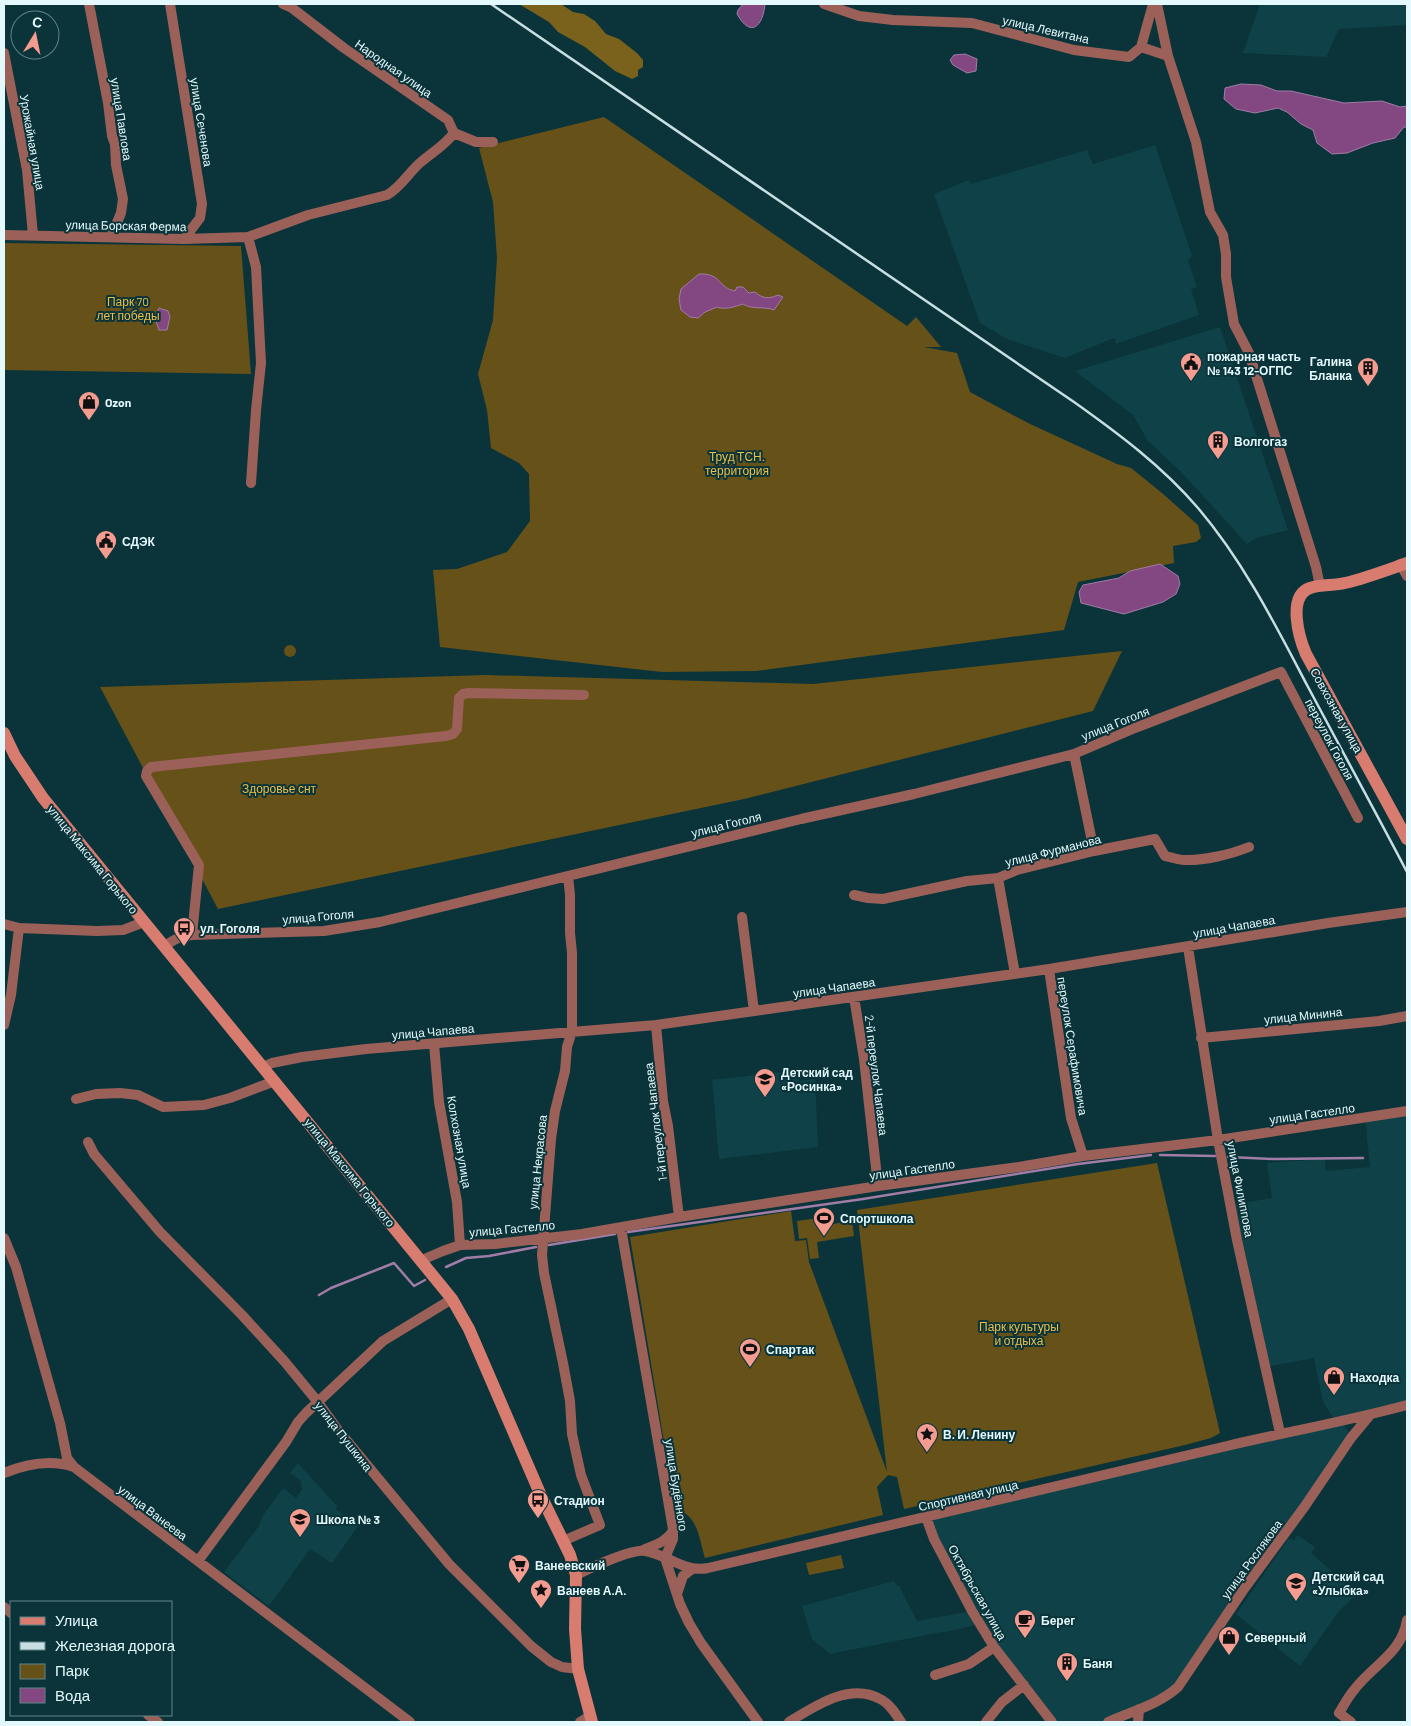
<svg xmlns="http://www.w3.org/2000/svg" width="1411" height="1726" font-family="Barlow,sans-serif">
<rect width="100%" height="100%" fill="#0a343a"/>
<path fill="#0f4148" d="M 1260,4 L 1407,4 L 1407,25 L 1339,29 L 1326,57 L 1243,53 Z
M 1155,145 L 1192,256 L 1188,261 L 1197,287 L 1191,289 L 1199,315 L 1116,344 L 1114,338 L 1065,358 L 1007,339 L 980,323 L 934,194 L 969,180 L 971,184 L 1087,150 L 1093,164 Z
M 1220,327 L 1288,530 L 1256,538 L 1247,544 L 1182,473 L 1148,441 L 1133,415 L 1075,371 Z
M 798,1070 L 799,1081 L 815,1079 L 818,1147 L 719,1159 L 712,1080 Z
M 1407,1111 L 1407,1405 L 1337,1423 L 1345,1426 L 1350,1434 L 1178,1687 L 1108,1722 L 1052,1722 L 980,1624 L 946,1632 L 941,1632 L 830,1654 L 812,1639 L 802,1606 L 894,1581 L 896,1585 L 899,1586 L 917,1621 L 972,1611 L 926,1517 L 1336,1422 L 1323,1402 L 1314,1358 L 1266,1367 L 1231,1205 L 1272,1198 L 1267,1163 L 1325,1159 L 1326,1171 L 1370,1167 L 1365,1117 Z
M 298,1463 L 337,1506 L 336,1509 L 358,1526 L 332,1563 L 310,1549 L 269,1606 L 224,1572 L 259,1526 L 262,1517 L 283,1488 L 296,1498 L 302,1490 L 301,1481 L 290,1473 Z
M 1297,1535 L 1315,1547 L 1311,1553 L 1357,1594 L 1339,1611 L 1300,1666 L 1236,1614 L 1289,1538 L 1294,1541 Z"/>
<path fill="#665119" d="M 604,117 L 907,326 L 916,317 L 941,347 L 924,347 L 957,353 L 970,392 L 1028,423 L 1117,464 L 1131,468 L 1162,493 L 1198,525 L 1201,538 L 1196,542 L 1173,546 L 1174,563 L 1078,582 L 1064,630 L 756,671 L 662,672 L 440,647 L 433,570 L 457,569 L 507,552 L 530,521 L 529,474 L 519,463 L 491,448 L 487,410 L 478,374 L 493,320 L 497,258 L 493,202 L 479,148 Z
M 4,243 L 241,246 L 251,374 L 4,370 Z
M284 651a6 6 0 1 1 12 0a6 6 0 1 1-12 0Z
M 1122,651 L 1093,711 L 744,799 L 218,909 L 100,687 L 486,675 L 813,684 Z
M 1157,1163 L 1220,1433 L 1211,1438 L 1185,1445 L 904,1509 L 897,1477 L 888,1475 L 877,1487 L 883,1515 L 705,1558 C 700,1543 699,1521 683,1512 L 676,1514 L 630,1237 L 791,1211 L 795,1241 L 806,1240 L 809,1262 L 887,1472 L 857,1210 Z
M 832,1216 L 833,1224 L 852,1221 L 854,1236 L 817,1242 L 819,1258 L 810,1259 L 807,1238 L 799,1239 L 797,1221 Z
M 841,1555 L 844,1568 L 809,1575 L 806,1563 Z"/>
<path fill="#7a611c" d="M 519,4 L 561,4 L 573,12 L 584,14 L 595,21 L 606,34 L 619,39 L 637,53 L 643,60 L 643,67 L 638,70 L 638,76 L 632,79 L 615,71 L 585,47 L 558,32 L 549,22 Z"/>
<path fill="#834781" stroke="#a07ca6" d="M 743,4 L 765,4 C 763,26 751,39 737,14 L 738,10 Z
M 965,54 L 977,59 L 976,71 L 967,73 L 953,65 L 950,60 L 954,55 Z
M 1241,84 L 1261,85 L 1277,91 L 1291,91 L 1344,103 L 1382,101 L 1400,107 L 1407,106 L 1407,127 L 1404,127 L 1395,138 L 1373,143 L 1347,153 L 1332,154 L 1317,143 L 1313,130 L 1301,124 L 1287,112 L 1278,108 L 1255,113 L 1236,109 L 1224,99 L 1225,88 Z
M 699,274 C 722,273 718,288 735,291 L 737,287 L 743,287 L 749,293 L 755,292 C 763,299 769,299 778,295 L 783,297 L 774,310 C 764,306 752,310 743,304 C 734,307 725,310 717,307 L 705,312 L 698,318 L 690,317 L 681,310 L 679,299 L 681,289 Z
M 159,308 L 168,311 L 170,317 L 167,330 L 159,330 L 155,318 Z
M 1160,564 L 1178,576 L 1180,584 L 1176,594 L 1163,602 L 1124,614 L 1081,603 L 1079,592 L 1083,585 L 1119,578 L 1130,571 Z"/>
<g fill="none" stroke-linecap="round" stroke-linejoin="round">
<path stroke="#a07ca6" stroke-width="2.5" d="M 1160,1155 L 1215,1156
M 1228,1157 L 1274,1159 L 1363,1158
M 628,1232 L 863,1199 L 1078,1164 L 1151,1155
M 549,1245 L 615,1234
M 446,1267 L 466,1258 L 489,1256 L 536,1247
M 319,1295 L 331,1288 L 394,1263 L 414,1286 L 425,1280"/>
<path stroke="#9b6159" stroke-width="10" d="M 89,4 L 108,103 L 112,136 L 115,144 L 116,165 L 123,199 L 121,213 L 111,237
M 170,4 L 202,204 L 200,218 L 184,239
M 283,4 L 292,8 L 344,48 L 448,120 L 454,133 L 476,142 L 493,142
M 824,4 L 859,16 L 893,20 L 972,23 L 1074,50 L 1129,57 L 1141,47
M 1157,4 L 1168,56 L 1196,142 L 1210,212 L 1223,235 L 1226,254 L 1226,277 L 1234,324 L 1249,353 L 1316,567 L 1320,586
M 1141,47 L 1153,4
M 1141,47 L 1168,56
M 4,53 L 27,170 L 33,235
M 4,235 L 184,239 L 248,237 L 308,215 L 387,195 C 401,187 409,172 421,162 C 433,152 445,145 454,133
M 248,237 L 256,267 L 261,363 L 256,410 L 251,483
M 1401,565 L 1407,576
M 1074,754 L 1094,851
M 998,878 L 1015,974
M 854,895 L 868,898 L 883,899 L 967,881 L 998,878 L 1017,870 L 1094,851 L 1155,839 L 1165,856 C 1171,857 1178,860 1184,860 C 1203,861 1232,854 1249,847
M 742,917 L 754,1011
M 4,924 L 19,928 L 97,931 L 123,930 L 144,922
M 192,935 L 199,865 L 146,776 L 147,771 L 151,767 L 446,736 L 453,734 L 457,729 L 459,698 L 463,694 L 469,693 L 584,695
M 164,946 L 176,939 L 192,935 L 324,931 L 380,922 L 801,819 L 914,794 L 1074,754 L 1135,728 L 1281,672 L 1358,818
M 1188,947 L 1218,1140 L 1237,1240 L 1280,1433
M 1049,969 L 1071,1118 L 1083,1156
M 854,997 L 864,1059 L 878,1186
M 4,1025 L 11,995 L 19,928
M 656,1025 L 663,1101 L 668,1126 L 679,1217
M 1201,1038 L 1379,1021 L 1407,1016
M 434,1044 L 439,1102 L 457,1202 L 460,1245
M 263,1067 L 272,1063 L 302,1057 L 366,1049 L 656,1025 L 1049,969 L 1328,923 L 1407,912
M 76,1099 L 96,1094 L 120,1093 L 138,1095 L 163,1107 L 204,1105 L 230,1098 L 275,1081
M 88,1142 L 94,1154 L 160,1232 L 242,1315 L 285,1362 L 317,1401 L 338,1430 L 449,1564 L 531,1646 L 551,1662 L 562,1667 L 578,1669
M 621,1228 L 673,1529 L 673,1539 L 665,1558 L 680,1604 L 689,1623 L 701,1643 L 758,1722
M 4,1238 L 16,1267 L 60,1423 L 67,1458 L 74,1467 L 410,1722
M 422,1260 L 443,1251 L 460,1245 L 495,1244 L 582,1234 L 679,1217 L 878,1186 L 1019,1167 L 1083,1156 L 1218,1140 L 1407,1111
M 4,1473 C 26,1464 51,1459 74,1467
M 926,1517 L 934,1539 L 972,1611 L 994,1647 L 1052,1722
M 563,1541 L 600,1525 L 581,1475 L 572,1434 L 570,1401 L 563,1363 L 544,1273 L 542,1255 L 551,1139 L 555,1111 L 565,1071 L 567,1047 L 572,1031 L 572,953 L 570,933 L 570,895 L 568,876
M 643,1550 C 655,1545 666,1542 673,1531
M 198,1561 L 286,1442 L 298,1422 L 306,1413 L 383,1341 L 452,1299
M 576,1575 C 591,1568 630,1549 645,1551 C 667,1554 684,1573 708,1568 C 881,1528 1054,1488 1227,1446 C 1287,1432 1348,1421 1407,1405
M 677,1594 L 683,1576 L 692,1569
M 4,1607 L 11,1613
M 935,1675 L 969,1664 L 994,1647
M 148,1715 L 158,1722
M 580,1722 L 590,1716
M 789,1722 C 815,1706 850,1682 880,1699 C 889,1703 896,1714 901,1722
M 986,1722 L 1002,1702 L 1024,1685
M 1108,1722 C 1132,1711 1158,1705 1178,1687 L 1244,1589 L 1305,1506 L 1351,1438 L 1370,1415
M 1138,1722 L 1139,1709
M 1351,1722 L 1339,1713 C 1344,1705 1348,1697 1354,1690 C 1373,1665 1402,1653 1407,1620"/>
<path stroke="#d87c70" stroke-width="12" d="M 1407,563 C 1387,570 1366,578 1345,583 C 1333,586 1321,584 1310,588 C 1287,596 1299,638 1306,654 L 1407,839
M 4,733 L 15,756 L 43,798 L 452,1299 L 469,1329 L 542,1498 L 570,1555 L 576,1575 L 575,1629 L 578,1669 L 592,1722"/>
<path stroke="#c7dfe3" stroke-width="2.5" d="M 491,4 L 1074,402 C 1119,434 1162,466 1198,508 C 1243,561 1275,624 1307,685 C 1340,747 1374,809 1407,872"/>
</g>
<defs>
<g id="civic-pin" transform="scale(1.125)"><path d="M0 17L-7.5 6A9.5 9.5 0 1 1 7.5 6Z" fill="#f59c90" stroke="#0a343a"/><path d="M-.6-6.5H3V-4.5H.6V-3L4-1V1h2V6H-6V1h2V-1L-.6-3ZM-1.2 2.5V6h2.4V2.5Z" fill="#111"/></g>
<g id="building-pin" transform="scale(1.125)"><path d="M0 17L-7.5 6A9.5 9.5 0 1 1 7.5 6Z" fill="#f59c90" stroke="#0a343a"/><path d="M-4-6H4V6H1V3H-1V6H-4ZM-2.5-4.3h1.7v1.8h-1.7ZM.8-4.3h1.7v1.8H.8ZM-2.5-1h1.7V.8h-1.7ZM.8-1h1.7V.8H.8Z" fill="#111"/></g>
<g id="shop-pin" transform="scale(1.125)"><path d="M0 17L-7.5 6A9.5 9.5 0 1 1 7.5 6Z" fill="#f59c90" stroke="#0a343a"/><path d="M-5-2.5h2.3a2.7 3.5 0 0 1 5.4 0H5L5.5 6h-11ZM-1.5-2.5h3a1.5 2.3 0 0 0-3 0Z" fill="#111"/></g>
<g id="bus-pin" transform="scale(1.125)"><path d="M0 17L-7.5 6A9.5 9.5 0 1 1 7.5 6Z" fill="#f59c90" stroke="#0a343a"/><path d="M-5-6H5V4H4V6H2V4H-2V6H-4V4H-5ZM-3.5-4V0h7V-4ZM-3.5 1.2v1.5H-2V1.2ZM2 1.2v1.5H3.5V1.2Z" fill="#111"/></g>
<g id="school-pin" transform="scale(1.125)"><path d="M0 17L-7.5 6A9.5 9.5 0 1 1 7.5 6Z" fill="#f59c90" stroke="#0a343a"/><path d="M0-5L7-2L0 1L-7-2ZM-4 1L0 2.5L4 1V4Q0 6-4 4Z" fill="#111"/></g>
<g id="stadium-pin" transform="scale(1.125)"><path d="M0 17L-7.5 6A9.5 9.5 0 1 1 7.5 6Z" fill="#f59c90" stroke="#0a343a"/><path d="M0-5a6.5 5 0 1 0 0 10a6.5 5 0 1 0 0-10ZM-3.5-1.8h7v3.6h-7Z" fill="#111"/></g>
<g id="sight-pin" transform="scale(1.125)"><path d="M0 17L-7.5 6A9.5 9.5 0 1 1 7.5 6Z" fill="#f59c90" stroke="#0a343a"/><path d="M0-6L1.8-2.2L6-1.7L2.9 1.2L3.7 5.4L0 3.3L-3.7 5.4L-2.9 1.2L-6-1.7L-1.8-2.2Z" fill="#111"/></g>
<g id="supermarket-pin" transform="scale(1.125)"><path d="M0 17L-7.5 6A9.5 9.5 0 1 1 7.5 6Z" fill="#f59c90" stroke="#0a343a"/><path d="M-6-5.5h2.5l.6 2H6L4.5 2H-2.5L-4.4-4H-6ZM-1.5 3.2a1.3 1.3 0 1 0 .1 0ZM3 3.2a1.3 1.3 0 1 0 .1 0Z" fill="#111"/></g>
<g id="cafe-pin" transform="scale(1.125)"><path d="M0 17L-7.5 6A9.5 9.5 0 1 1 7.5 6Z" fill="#f59c90" stroke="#0a343a"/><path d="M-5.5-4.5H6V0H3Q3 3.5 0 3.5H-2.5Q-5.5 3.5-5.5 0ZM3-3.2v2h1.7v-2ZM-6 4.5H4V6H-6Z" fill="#111"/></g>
</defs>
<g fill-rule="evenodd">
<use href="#civic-pin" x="1191" y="363"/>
<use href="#building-pin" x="1368" y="368"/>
<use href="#shop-pin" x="89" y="402"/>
<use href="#building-pin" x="1218" y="441"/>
<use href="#civic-pin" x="106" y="541"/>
<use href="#bus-pin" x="184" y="928"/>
<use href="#school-pin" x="765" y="1079"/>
<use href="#stadium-pin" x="824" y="1218"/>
<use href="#stadium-pin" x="750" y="1349"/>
<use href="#shop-pin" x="1334" y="1377"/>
<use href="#sight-pin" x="927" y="1434"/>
<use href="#bus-pin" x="538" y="1500"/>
<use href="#school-pin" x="300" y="1519"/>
<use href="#supermarket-pin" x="519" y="1565"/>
<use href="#school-pin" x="1296" y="1583"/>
<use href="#sight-pin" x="541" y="1590"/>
<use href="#cafe-pin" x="1025" y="1620"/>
<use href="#shop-pin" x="1229" y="1637"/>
<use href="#building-pin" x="1067" y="1663"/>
</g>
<g text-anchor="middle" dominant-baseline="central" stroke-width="4" stroke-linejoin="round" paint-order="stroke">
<g font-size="12" fill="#e4f9fd" stroke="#0a343a">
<text transform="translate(1046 29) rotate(13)">улица Левитана</text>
<text transform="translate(394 68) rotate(35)">Народная улица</text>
<text transform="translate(122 119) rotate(81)">улица Павлова</text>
<text transform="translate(202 122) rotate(81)">улица Сеченова</text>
<text transform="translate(33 142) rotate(80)">Урожайная улица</text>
<text transform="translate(126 225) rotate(1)">улица Борская Ферма</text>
<text transform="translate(1337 710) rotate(61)">Совхозная улица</text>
<text transform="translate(1115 723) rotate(-22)">улица Гоголя</text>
<text transform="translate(1330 739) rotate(62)">переулок Гоголя</text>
<text transform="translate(726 824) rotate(-14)">улица Гоголя</text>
<text transform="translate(1053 850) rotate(-14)">улица Фурманова</text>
<text transform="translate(93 859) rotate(51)">улица Максима Горького</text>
<text transform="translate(318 916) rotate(-5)">улица Гоголя</text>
<text transform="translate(1234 926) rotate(-10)">улица Чапаева</text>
<text transform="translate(834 987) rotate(-8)">улица Чапаева</text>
<text transform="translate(1303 1015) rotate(-6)">улица Минина</text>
<text transform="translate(433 1031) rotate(-5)">улица Чапаева</text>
<text transform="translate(1073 1046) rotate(81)">переулок Серафимовича</text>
<text transform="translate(877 1075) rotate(83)">2-й переулок Чапаева</text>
<text transform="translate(1312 1113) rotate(-8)">улица Гастелло</text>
<text transform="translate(655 1122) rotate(-97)">1-й переулок Чапаева</text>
<text transform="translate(460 1142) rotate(80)">Колхозная улица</text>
<text transform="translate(537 1162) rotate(-84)">улица Некрасова</text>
<text transform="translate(912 1169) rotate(-8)">улица Гастелло</text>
<text transform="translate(350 1172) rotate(51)">улица Максима Горького</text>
<text transform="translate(1241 1189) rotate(79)">улица Филиппова</text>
<text transform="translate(512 1228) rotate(-5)">улица Гастелло</text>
<text transform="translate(344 1436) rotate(52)">улица Пушкина</text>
<text transform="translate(677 1485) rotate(81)">улица Будённого</text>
<text transform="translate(968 1495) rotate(-13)">Спортивная улица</text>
<text transform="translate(153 1512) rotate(37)">улица Ванеева</text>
<text transform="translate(1251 1559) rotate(-54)">улица Рослякова</text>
<text transform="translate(978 1592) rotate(61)">Октябрьская улица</text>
</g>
<g font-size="12" fill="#ecbf47" stroke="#0a343a">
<text x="128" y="301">Парк 70<tspan x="128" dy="14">лет победы</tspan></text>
<text x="737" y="456">Труд ТСН.<tspan x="737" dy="14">территория</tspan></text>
<text x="279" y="788">Здоровье снт</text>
<text x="1019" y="1326">Парк культуры<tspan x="1019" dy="14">и отдыха</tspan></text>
</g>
<g font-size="12" font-weight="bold" fill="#e4f9fd" stroke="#0a343a" text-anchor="start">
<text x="1207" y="356">пожарная часть<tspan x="1207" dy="14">№ 143 12-ОГПС</tspan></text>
<text x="1352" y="361" text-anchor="end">Галина<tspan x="1352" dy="14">Бланка</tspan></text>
<text x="105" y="402">Ozon</text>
<text x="1234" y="441">Волгогаз</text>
<text x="122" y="541">СДЭК</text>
<text x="200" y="928">ул. Гоголя</text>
<text x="781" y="1072">Детский сад<tspan x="781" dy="14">«Росинка»</tspan></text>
<text x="840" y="1218">Спортшкола</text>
<text x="766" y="1349">Спартак</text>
<text x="1350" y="1377">Находка</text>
<text x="943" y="1434">В. И. Ленину</text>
<text x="554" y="1500">Стадион</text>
<text x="316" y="1519">Школа № 3</text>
<text x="535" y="1565">Ванеевский</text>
<text x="1312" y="1576">Детский сад<tspan x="1312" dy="14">«Улыбка»</tspan></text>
<text x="557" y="1590">Ванеев А.А.</text>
<text x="1041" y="1620">Берег</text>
<text x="1245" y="1637">Северный</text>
<text x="1083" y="1663">Баня</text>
</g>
</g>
<rect width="1411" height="1726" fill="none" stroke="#e4f9fd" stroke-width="10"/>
<rect x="10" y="1601" width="162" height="115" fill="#0a343a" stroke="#618388"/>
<rect x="20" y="1617" width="25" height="8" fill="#d87c70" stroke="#618388"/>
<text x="55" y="1626" font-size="15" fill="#e4f9fd">Улица</text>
<rect x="20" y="1642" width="25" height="8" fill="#c7dfe3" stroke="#618388"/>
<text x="55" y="1651" font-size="15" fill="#e4f9fd">Железная дорога</text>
<rect x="20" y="1664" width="25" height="15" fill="#665119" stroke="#618388"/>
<text x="55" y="1676" font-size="15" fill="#e4f9fd">Парк</text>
<rect x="20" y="1688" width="25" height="15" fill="#834781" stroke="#618388"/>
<text x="55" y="1701" font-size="15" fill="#e4f9fd">Вода</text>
<g transform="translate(35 35) rotate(10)"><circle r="24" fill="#0a343a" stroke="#618388"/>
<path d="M0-4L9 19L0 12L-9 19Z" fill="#f59c90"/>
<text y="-8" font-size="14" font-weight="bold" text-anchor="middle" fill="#e4f9fd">С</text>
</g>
</svg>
